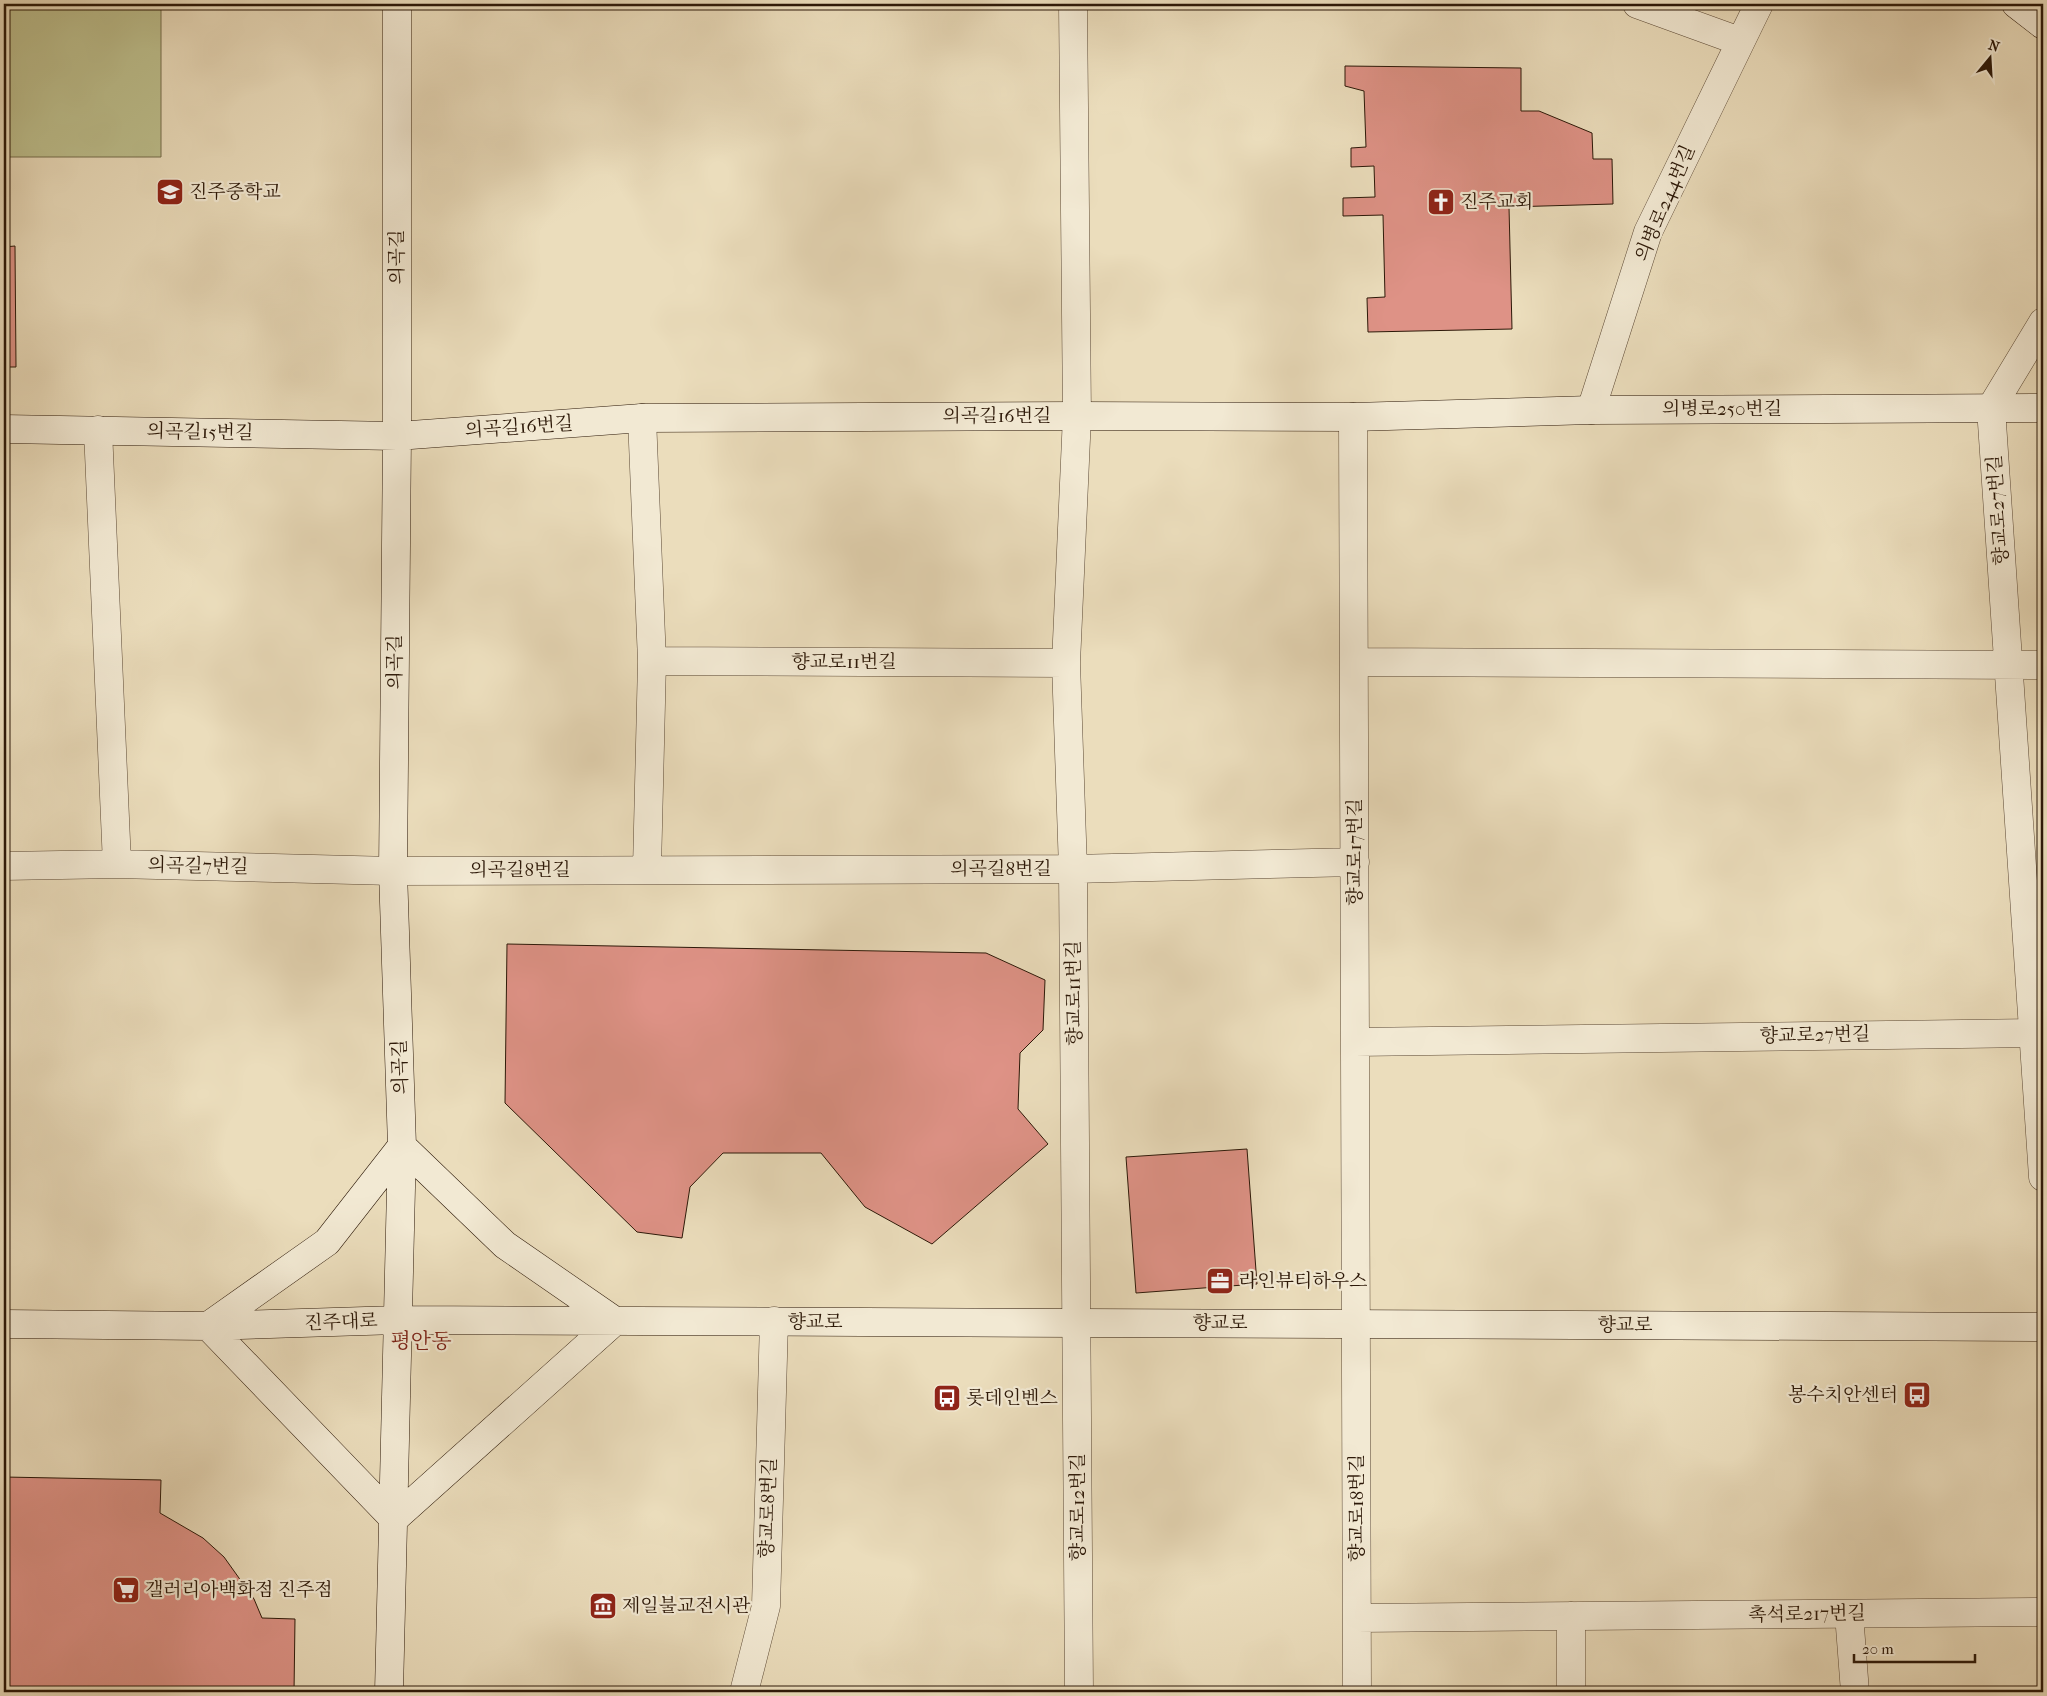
<svg xmlns="http://www.w3.org/2000/svg" width="2047" height="1696" font-family="'IM FELL French Canon','Noto Serif KR',serif">
<rect width="100%" height="100%" fill="#ebddbc"/>
<filter id="stains"><feTurbulence type="fractalNoise" baseFrequency=".004" numOctaves="4"/><feColorMatrix values="0 0 0 0 .2 0 0 0 0 .09 0 0 0 0 .02 0 0 0 .5 -.17"/></filter>
<radialGradient id="worn" r=".72"><stop offset=".6" stop-color="#630" stop-opacity="0"/><stop offset="1" stop-color="#630" stop-opacity=".3"/></radialGradient>
<path fill="#bdbf8d" stroke="#746c4a" d="M 4,4 L 161,4 L 161,157 L 4,157 Z"/>
<path fill="#de9286" stroke="#2c1808" d="M 1345,66 L 1521,68 L 1521,111 L 1539,111 L 1592,133 L 1593,159 L 1612,159 L 1613,204 L 1509,207 L 1512,329 L 1368,332 L 1367,298 L 1385,297 L 1383,215 L 1343,216 L 1343,198 L 1375,197 L 1374,166 L 1351,167 L 1351,148 L 1366,147 L 1364,91 L 1345,86 Z
M 15,246 L 16,367 L 4,367 L 4,247 Z
M 507,944 L 986,953 L 1045,980 L 1043,1030 L 1020,1053 L 1018,1109 L 1048,1144 L 932,1244 L 865,1207 L 821,1153 L 723,1153 L 690,1187 L 682,1238 L 637,1232 L 505,1103 Z
M 1247,1149 L 1257,1284 L 1136,1293 L 1126,1157 Z
M 4,1477 L 161,1480 L 160,1513 L 203,1538 L 224,1557 L 254,1599 L 262,1618 L 295,1619 L 294,1692 L 4,1692 Z"/>
<g fill="none" stroke-linecap="round" stroke-linejoin="round">
<g stroke="#5c4935" stroke-width="29">
<path id="street" d="M 1073,4 L 1077,416 L 1066,663 L 1073,869 L 1079,1692
M 1637,4 L 1739,41
M 2043,322 L 1991,408 L 2043,1177
M 1591,410 L 1648,232 L 1759,4
M 1353,417 L 1357,1692
M 642,418 L 652,661 L 647,869
M 98,430 L 117,864
M 652,661 L 1066,663
M 1354,662 L 2043,665
M 4,866 L 117,864 L 393,871 L 1073,869 L 1355,862
M 1355,1042 L 2043,1033
M 1849,1614 L 1855,1692
M 1357,1618 L 2043,1612
M 744,1692 L 766,1606 L 774,1321
M 1571,1692 L 1571,1616"/>
</g>
<g stroke="#2c1808" stroke-width="29">
<path id="secondary" d="M 2016,4 L 2043,25
M 4,429 L 397,436 L 642,418 L 1077,416 L 1353,417 L 1591,410 L 2043,408
M 402,1146 L 505,1245 L 615,1321 L 394,1519 L 208,1326 L 327,1242 Z
M 4,1324 L 208,1326 L 397,1320 L 2043,1327
M 389,1692 L 402,1146 L 393,871 L 397,436 L 397,4"/>
</g>
<use href="#street" stroke="#f2e9d3" stroke-width="28"/>
<use href="#secondary" stroke="#f2e9d3" stroke-width="28"/>
</g>
<defs>
<g id="school-square" transform="scale(1.4375)"><rect x="-9" y="-9" width="18" height="18" rx="4" fill="#8f2418" stroke="#f2e9d3"/><path d="M0-5L7-2L0 1L-7-2ZM-4 1L0 2.5L4 1V4Q0 6-4 4Z" fill="#fff"/></g>
<g id="church-square" transform="scale(1.4375)"><rect x="-9" y="-9" width="18" height="18" rx="4" fill="#8f2418" stroke="#f2e9d3"/><path d="M-1.2-6h2.4v3.5h3.3v2.4h-3.3V6h-2.4V-.1h-3.3v-2.4h3.3Z" fill="#fff"/></g>
<g id="office-square" transform="scale(1.4375)"><rect x="-9" y="-9" width="18" height="18" rx="4" fill="#8f2418" stroke="#f2e9d3"/><path d="M-6-3h4V-5.5h4V-3h4V5H-6ZM-1-4.5V-3h2v-1.5ZM-6 0V1H6V0Z" fill="#fff"/></g>
<g id="bus-square" transform="scale(1.4375)"><rect x="-9" y="-9" width="18" height="18" rx="4" fill="#8f2418" stroke="#f2e9d3"/><path d="M-5-6H5V4H4V6H2V4H-2V6H-4V4H-5ZM-3.5-4V0h7V-4ZM-3.5 1.2v1.5H-2V1.2ZM2 1.2v1.5H3.5V1.2Z" fill="#fff"/></g>
<g id="supermarket-square" transform="scale(1.4375)"><rect x="-9" y="-9" width="18" height="18" rx="4" fill="#8f2418" stroke="#f2e9d3"/><path d="M-6-5.5h2.5l.6 2H6L4.5 2H-2.5L-4.4-4H-6ZM-1.5 3.2a1.3 1.3 0 1 0 .1 0ZM3 3.2a1.3 1.3 0 1 0 .1 0Z" fill="#fff"/></g>
<g id="museum-square" transform="scale(1.4375)"><rect x="-9" y="-9" width="18" height="18" rx="4" fill="#8f2418" stroke="#f2e9d3"/><path d="M0-6L6-3V-2H-6V-3ZM-5-1h2V3h-2ZM-1-1h2V3h-2ZM3-1h2V3H3ZM-6 4H6V6H-6Z" fill="#fff"/></g>
</defs>
<g fill-rule="evenodd">
<use href="#school-square" x="170" y="192"/>
<use href="#church-square" x="1441" y="202"/>
<use href="#office-square" x="1220" y="1281"/>
<use href="#bus-square" x="1917" y="1395"/>
<use href="#bus-square" x="947" y="1398"/>
<use href="#supermarket-square" x="126" y="1590"/>
<use href="#museum-square" x="603" y="1606"/>
</g>
<g text-anchor="middle" dominant-baseline="central" stroke-width="4.5" stroke-linejoin="round" paint-order="stroke">
<g font-size="19" fill="#2c1808" stroke="#f2e9d3" text-anchor="start">
<text x="189" y="192">진주중학교</text>
<text x="1460" y="202">진주교회</text>
<text x="1239" y="1281">라인뷰티하우스</text>
<text x="1898" y="1395" text-anchor="end">봉수치안센터</text>
<text x="966" y="1398">롯데인벤스</text>
<text x="145" y="1590">갤러리아백화점 진주점</text>
<text x="622" y="1606">제일불교전시관</text>
</g>
<g font-size="19" fill="#2c1808" stroke="#f2e9d3">
<text transform="translate(1665 203) rotate(-67)">의병로244번길</text>
<text transform="translate(397 257) rotate(-90)">의곡길</text>
<text x="1722" y="409">의병로250번길</text>
<text x="997" y="416">의곡길16번길</text>
<text transform="translate(519 427) rotate(-4)">의곡길16번길</text>
<text transform="translate(200 432) rotate(1)">의곡길15번길</text>
<text transform="translate(1998 510) rotate(-94)">향교로27번길</text>
<text transform="translate(395 662) rotate(-90)">의곡길</text>
<text x="844" y="662">향교로11번길</text>
<text transform="translate(1355 852) rotate(-90)">향교로17번길</text>
<text transform="translate(198 866) rotate(1)">의곡길7번길</text>
<text x="1001" y="869">의곡길8번길</text>
<text x="520" y="870">의곡길8번길</text>
<text transform="translate(1074 993) rotate(-91)">향교로11번길</text>
<text transform="translate(1815 1035) rotate(-1)">향교로27번길</text>
<text transform="translate(400 1067) rotate(-92)">의곡길</text>
<text transform="translate(341 1322) rotate(-2)">진주대로</text>
<text x="815" y="1322">향교로</text>
<text x="1220" y="1323">향교로</text>
<text x="1625" y="1325">향교로</text>
<text transform="translate(1078 1507) rotate(-90)">향교로12번길</text>
<text transform="translate(768 1508) rotate(-88)">향교로8번길</text>
<text transform="translate(1357 1508) rotate(-90)">향교로18번길</text>
<text transform="translate(1807 1614) rotate(-1)">촉석로217번길</text>
</g>
<g font-size="21" fill="#7a1f14" stroke="#f2e9d3">
<text x="421" y="1341">평안동</text>
</g>
</g>
<rect width="2047" height="1696" fill="none" stroke="#ebddbc" stroke-width="20"/>
<rect x="5" y="5" width="2037" height="1686" fill="none" stroke="#2c1808" stroke-width="2.5"/>
<rect x="10" y="10" width="2027" height="1676" fill="none" stroke="#2c1808"/>
<g transform="translate(1990 58) rotate(18)" stroke="#f2e9d3" stroke-width="4" paint-order="stroke">
<path d="M0-4L9 19L0 12L-9 19Z" fill="#2c1808"/>
<text y="-8" font-size="14" font-weight="bold" text-anchor="middle" fill="#2c1808">N</text>
</g>
<path d="M1854 1654v8h121v-8" fill="none" stroke="#2c1808" stroke-width="2.5"/>
<text x="1862" y="1654" font-size="15" fill="#2c1808" stroke="#f2e9d3" stroke-width="4" paint-order="stroke">20 m</text>
<rect width="100%" height="100%" filter="url(#stains)"/>
<rect width="100%" height="100%" fill="url(#worn)"/>
</svg>
